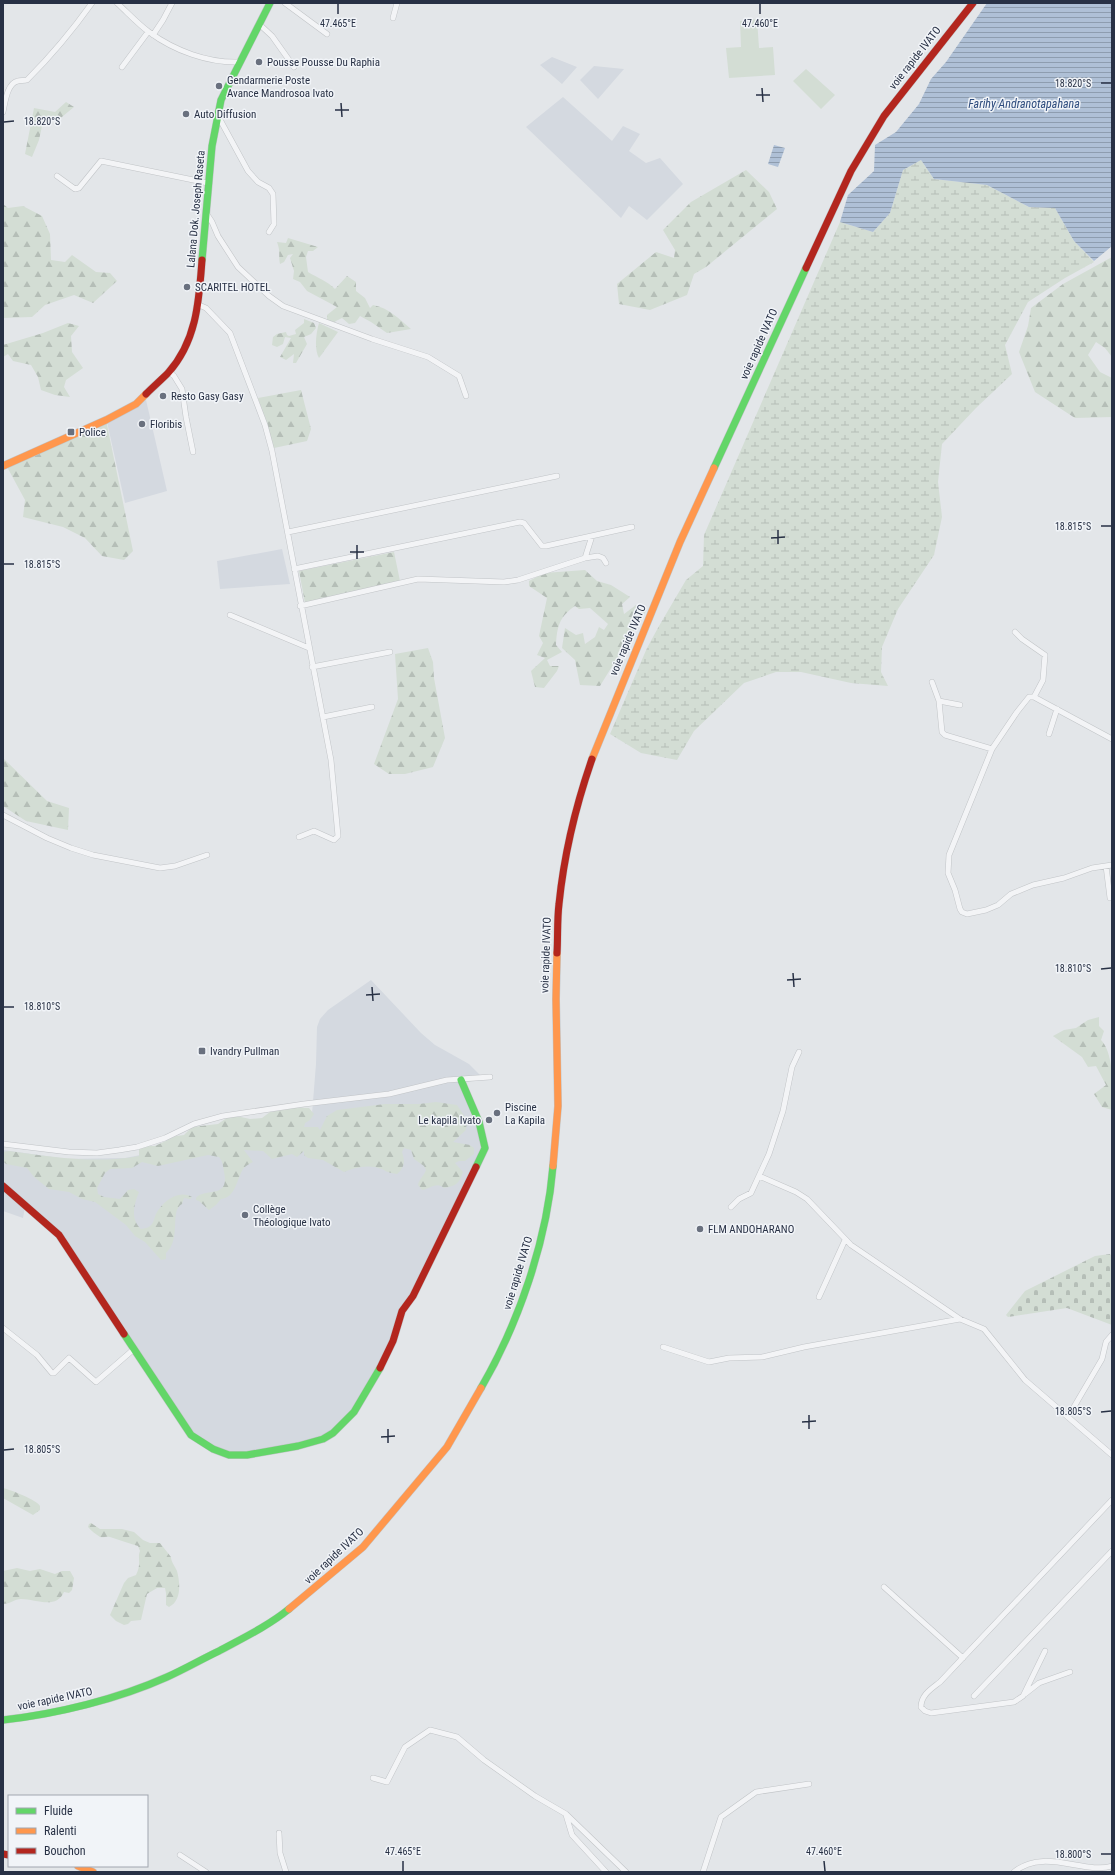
<svg xmlns="http://www.w3.org/2000/svg" width="1115" height="1875" font-family="'Roboto Condensed',sans-serif">
<defs>
<pattern id="forest-firs" width="22" height="20" patternUnits="userSpaceOnUse"><rect width="22" height="20" fill="#d3ddd4"/><path d="M5 1l3.5 6h-7zM16 11l3.5 6h-7z" fill="#b5beb7"/></pattern>
<pattern id="wetland-marsh" width="20" height="14" patternUnits="userSpaceOnUse"><rect width="20" height="14" fill="#d3ddd4"/><path d="M1 5h8M5 5V1M11 12h8M15 12V8" fill="none" stroke="#b5beb7"/></pattern>
<pattern id="cemetery-stones" width="16" height="16" patternUnits="userSpaceOnUse"><rect width="16" height="16" fill="#d3ddd4"/><path d="M2 7V4a2 2 0 0 1 4 0v3zM10 15v-3a2 2 0 0 1 4 0v3z" fill="#b5beb7"/></pattern>
<pattern id="water-rules" width="6" height="5" patternUnits="userSpaceOnUse"><rect width="6" height="5" fill="#afc0d6"/><path d="M0 2.5h6" fill="none" stroke="#8e9daf"/></pattern>
</defs>
<rect width="100%" height="100%" fill="#e3e6e9"/>
<path fill="#d4d9e0" d="M 552,57 L 577,67 L 562,84 L 540,65 Z
M 594,66 L 624,69 L 598,99 L 580,80 Z
M 563,97 L 612,141 L 623,126 L 640,134 L 629,151 L 646,163 L 660,158 L 683,184 L 647,220 L 629,206 L 621,218 L 526,127 Z
M 146,400 L 167,491 L 125,503 L 107,422 Z
M 282,549 L 290,584 L 220,589 L 217,561 Z
M 371,980 L 421,1033 L 435,1045 L 469,1064 L 480,1075 L 480,1078 L 478,1080 L 460,1083 L 476,1121 L 483,1146 L 389,1344 L 377,1368 L 347,1419 L 323,1436 L 306,1442 L 287,1444 L 244,1453 L 221,1451 L 194,1435 L 184,1422 L 125,1328 L 61,1234 L 25,1207 L 23,1218 L 3,1211 L 3,1150 L 67,1159 L 125,1158 L 171,1149 L 312,1114 L 316,1064 L 317,1027 L 320,1019 L 328,1010 Z"/>
<path fill="url(#forest-firs)" d="M 66,102 L 74,107 L 57,121 L 44,117 L 39,140 L 32,157 L 25,154 L 34,108 L 55,112 Z
M 746,170 L 769,192 L 777,209 L 706,267 L 694,274 L 687,295 L 650,310 L 619,304 L 617,284 L 656,252 L 674,258 L 675,250 L 663,230 L 691,202 Z
M 3,204 L 8,208 L 23,206 L 42,216 L 50,234 L 51,260 L 65,262 L 72,255 L 96,272 L 110,273 L 117,281 L 93,303 L 74,295 L 45,305 L 32,317 L 3,318 Z
M 288,238 L 318,247 L 313,251 L 308,251 L 306,257 L 308,272 C 318,278 327,281 335,289 L 347,276 L 356,282 L 356,291 L 365,298 L 370,308 L 373,305 C 389,308 399,319 411,329 L 387,333 L 371,322 L 360,316 L 355,323 L 349,324 L 342,318 L 332,323 L 327,320 L 327,315 L 337,307 L 307,291 L 300,282 L 293,279 L 294,271 L 290,258 L 293,254 L 288,255 L 284,262 L 280,264 C 278,254 281,253 277,242 L 286,243 Z
M 1112,257 L 1112,357 L 1105,348 L 1096,342 L 1088,355 L 1100,372 L 1112,378 L 1112,417 L 1075,418 L 1035,392 L 1019,352 L 1028,326 L 1031,308 L 1063,284 Z
M 304,319 L 314,323 L 316,328 L 311,334 L 304,337 L 307,344 L 296,363 L 293,363 L 294,354 L 286,360 L 280,357 L 291,338 L 285,337 L 283,344 L 277,347 L 272,345 L 273,337 L 277,334 L 286,332 L 287,335 L 289,336 L 296,334 L 295,330 L 304,323 Z
M 68,323 L 79,326 L 71,336 L 72,352 L 83,368 L 66,380 L 64,387 L 70,397 L 55,395 L 41,390 L 38,377 L 31,365 L 13,361 L 8,354 L 3,357 L 3,345 L 43,333 Z
M 319,323 L 338,332 L 319,358 C 314,349 316,333 319,323 Z
M 301,390 L 311,429 L 307,441 L 274,448 L 258,398 Z
M 106,420 L 133,551 L 124,560 L 102,556 L 85,538 L 63,527 L 23,517 L 25,500 L 6,465 Z
M 394,552 L 400,581 L 305,603 L 299,571 Z
M 585,570 L 597,581 L 611,585 L 630,597 L 622,604 L 624,614 L 636,605 L 646,611 L 600,686 L 580,685 L 575,660 L 562,648 L 565,628 L 576,635 L 583,633 L 585,644 L 595,637 L 599,627 L 604,630 L 608,624 L 590,608 L 579,609 L 575,606 C 559,617 557,627 556,645 L 562,652 L 547,660 L 550,666 L 559,666 L 557,671 L 544,688 L 535,687 L 531,671 L 545,658 L 537,655 L 543,643 L 539,636 L 547,598 L 529,586 L 529,581 L 544,573 Z
M 428,648 L 433,662 L 434,678 L 445,738 L 433,767 L 405,774 L 389,774 L 374,764 L 398,699 L 395,654 Z
M 3,758 L 47,801 L 69,808 L 68,830 L 26,821 L 3,806 Z
M 1099,1017 L 1099,1026 L 1104,1031 L 1101,1040 C 1115,1055 1112,1089 1112,1110 L 1102,1107 L 1094,1094 L 1106,1085 L 1096,1066 L 1088,1067 L 1082,1057 L 1053,1036 L 1064,1030 L 1076,1028 L 1088,1020 Z
M 436,1102 L 457,1105 L 467,1120 L 466,1130 L 453,1142 L 470,1145 L 474,1148 L 474,1154 L 465,1161 L 459,1161 L 455,1163 L 463,1172 C 459,1184 456,1186 444,1188 C 437,1181 429,1189 422,1190 L 418,1185 C 419,1179 424,1176 426,1170 L 424,1166 L 414,1159 L 411,1150 L 404,1148 L 402,1152 C 405,1161 405,1167 397,1174 C 390,1173 387,1172 382,1169 C 369,1164 356,1167 344,1172 L 323,1160 L 308,1158 L 304,1155 L 304,1151 L 297,1157 L 292,1154 L 272,1159 L 263,1151 L 244,1150 L 253,1162 C 249,1164 245,1166 243,1169 C 236,1181 236,1197 221,1199 L 216,1205 L 209,1210 L 199,1201 L 196,1200 L 196,1198 C 205,1187 230,1200 224,1172 C 223,1166 223,1162 219,1157 L 208,1155 L 158,1166 L 142,1162 L 132,1168 L 110,1169 L 105,1173 L 97,1188 L 98,1194 L 104,1197 L 120,1199 L 128,1190 L 134,1189 L 139,1192 C 134,1204 130,1219 141,1229 C 145,1228 148,1228 150,1226 C 154,1223 154,1218 156,1214 C 162,1202 178,1189 192,1197 L 190,1199 L 184,1198 L 182,1204 C 169,1211 182,1238 166,1253 L 166,1259 L 161,1260 L 145,1242 L 135,1236 L 126,1225 L 95,1202 L 82,1199 L 69,1192 L 49,1189 L 34,1177 L 27,1168 L 6,1164 L 3,1161 L 3,1152 L 9,1151 C 52,1157 96,1164 139,1156 L 139,1149 L 147,1146 L 155,1146 L 176,1136 L 184,1135 L 192,1127 L 218,1124 L 228,1117 L 241,1117 L 250,1119 L 262,1118 L 270,1112 L 293,1107 L 309,1108 L 314,1114 L 310,1120 L 305,1123 L 304,1127 L 318,1127 L 320,1130 L 327,1116 L 337,1110 L 385,1104 L 419,1104 Z
M 3,1488 C 11,1490 37,1500 40,1506 L 40,1510 L 33,1515 L 3,1498 Z
M 91,1523 L 100,1529 L 122,1529 L 134,1532 L 143,1540 L 150,1543 L 160,1543 L 171,1557 C 171,1562 175,1566 177,1571 C 180,1582 182,1601 169,1607 L 166,1605 L 166,1593 L 165,1588 L 157,1588 L 147,1594 L 141,1620 L 131,1621 L 128,1624 L 124,1625 L 116,1621 L 110,1615 L 124,1583 L 128,1578 L 136,1575 C 142,1563 137,1558 140,1551 L 138,1546 C 128,1543 119,1540 110,1537 C 106,1536 104,1538 100,1537 C 96,1534 91,1531 88,1527 L 89,1524 Z
M 17,1568 L 30,1571 L 40,1569 L 55,1574 L 62,1571 L 70,1571 L 74,1578 L 72,1590 L 69,1593 L 64,1592 C 56,1610 36,1599 21,1599 C 15,1599 10,1604 3,1604 L 3,1571 Z"/>
<path fill="url(#wetland-marsh)" d="M 921,160 L 934,179 L 987,185 L 1029,207 L 1055,208 L 1074,241 L 1094,262 L 1065,278 L 1028,302 L 1005,345 L 1012,374 L 976,408 L 942,444 L 938,482 L 942,517 L 934,555 L 898,609 L 882,647 L 881,672 L 888,686 L 851,683 L 801,672 L 776,672 L 744,683 L 694,731 L 677,760 L 641,753 L 610,734 L 647,648 L 659,626 L 686,580 L 703,566 L 704,535 L 840,222 L 873,232 L 890,213 L 903,170 Z"/>
<path fill="url(#cemetery-stones)" d="M 1110,1254 L 1112,1256 L 1112,1325 L 1067,1308 L 1008,1317 L 1006,1315 L 1025,1291 L 1095,1256 Z"/>
<path fill="#d3ddd4" d="M 757,19 L 759,48 L 773,47 L 775,75 L 729,78 L 726,48 L 741,47 L 740,21 Z
M 806,69 L 835,95 L 821,109 L 793,81 Z"/>
<path fill="url(#water-rules)" d="M 987,3 L 1112,3 L 1112,246 L 1094,261 L 1074,241 L 1055,208 L 1029,207 L 987,185 L 934,179 L 921,160 L 903,170 L 890,213 L 873,232 L 840,222 L 848,195 L 874,171 L 875,145 L 896,132 L 919,104 L 931,79 L 946,62 Z
M 774,145 L 785,148 L 778,167 L 768,164 Z"/>
<g fill="none" stroke-linecap="round" stroke-linejoin="round">
<g stroke="#c1c4c7" stroke-width="6">
<path id="street" d="M 117,3 C 128,13 138,24 149,32 C 175,51 208,63 239,62
M 285,3 L 327,34
M 393,18 L 397,3
M 259,24 L 272,36 L 294,67
M 153,35 L 163,20 L 172,3
M 122,67 L 148,32
M 3,112 C 5,103 7,83 18,81 C 20,80 24,81 27,80 C 51,56 72,31 92,3
M 218,116 L 248,171 L 258,182 L 269,188 L 273,194 L 274,224 L 269,232
M 57,176 L 75,189 L 79,188 L 101,161 L 208,183
M 206,213 L 212,222 L 218,236 L 238,267 L 269,296 L 283,306 L 372,339 L 428,357 L 459,376 L 466,396
M 199,305 L 206,308 L 230,333 L 265,425 L 272,451 L 331,760 L 338,836 L 334,840 L 314,831 L 299,837
M 169,372 L 174,376 L 182,389 L 186,417 L 193,452
M 288,532 L 557,476
M 585,558 L 592,536
M 294,569 L 520,522 L 524,523 L 542,546 L 546,546 L 632,527
M 300,606 L 418,579 L 504,582 L 518,580 L 585,558 L 598,556 L 603,558 L 606,563
M 230,615 L 309,648
M 1015,632 L 1022,639 L 1045,655 L 1043,680 L 1034,697
M 312,667 L 390,652
M 932,682 L 939,701 L 942,732 L 945,735 L 992,749
M 939,701 L 960,705
M 323,717 L 372,707
M 1049,734 L 1057,709
M 1112,739 L 1034,697 L 1029,697 L 1017,712 L 992,749 L 949,855 L 948,873 L 955,890 L 960,909 L 962,912 L 967,914 L 986,910 L 998,905 L 1011,894 L 1033,885 L 1064,878 L 1092,868 L 1112,865
M 3,815 L 47,838 L 71,848 L 93,855 L 160,868 L 175,866 L 207,855
M 1106,866 L 1110,898
M 3,1144 L 69,1152 L 97,1153 L 119,1150 L 137,1147 L 165,1138 L 194,1124 L 223,1116 L 304,1104 L 389,1094 L 447,1080 L 490,1077
M 759,1176 L 796,1192 L 807,1199 L 851,1245 L 960,1319 L 984,1329 L 1025,1380 L 1112,1455
M 731,1207 L 739,1199 L 751,1193 L 769,1154 L 783,1111 L 792,1067 L 799,1052
M 819,1297 L 845,1240
M 3,1328 L 37,1355 L 52,1373 L 54,1373 L 69,1358 L 96,1382 L 134,1349
M 663,1347 L 709,1362 L 729,1358 L 762,1357 L 804,1347 L 960,1319
M 1068,1417 L 1102,1359 L 1106,1342 L 1112,1335
M 884,1587 L 963,1658
M 1045,1651 L 1023,1696 L 1014,1702 L 931,1713 L 925,1711 L 921,1707 C 921,1695 931,1689 940,1682 L 1112,1500
M 1025,1694 L 1039,1683 L 1070,1672
M 974,1696 L 1112,1551
M 373,1778 L 387,1782 L 405,1747 L 430,1730 L 457,1737 L 484,1760 L 535,1796 L 566,1814 L 626,1872
M 566,1815 L 572,1835 L 606,1872
M 279,1833 L 280,1853 L 286,1872
M 180,1855 L 206,1872
M 703,1872 L 721,1817 L 756,1792 L 809,1784
M 1014,1872 C 1044,1847 1085,1875 1112,1866"/>
</g>
<g stroke="#c1c4c7" stroke-width="8">
<path id="fast" d="M 202,260 L 212,146 L 221,100 L 270,3
M 714,468 L 806,268
M 461,1080 L 479,1122 L 485,1148 L 476,1167
M 124,1334 L 191,1435 L 213,1449 L 229,1455 L 247,1455 L 298,1446 L 323,1439 L 333,1433 L 354,1412 L 380,1368
M 481,1388 C 519,1323 547,1240 553,1166
M 3,1720 C 57,1714 118,1699 167,1677 C 185,1669 202,1659 219,1651 C 243,1638 268,1626 289,1609"/>
</g>
<g stroke="#c1c4c7" stroke-width="8">
<path id="slow" d="M 3,466 L 106,420 L 136,404 L 146,394
M 592,759 L 680,542 L 714,468
M 553,1166 L 558,1106 L 556,999 L 557,953
M 289,1609 L 363,1547 L 447,1447 L 481,1388
M 78,1866 L 93,1872"/>
</g>
<g stroke="#c1c4c7" stroke-width="8">
<path id="jam" d="M 806,268 L 851,171 L 884,116 L 973,3
M 146,394 C 153,387 161,380 168,373 C 197,341 199,300 202,260
M 557,953 C 558,937 557,920 559,904 C 564,855 576,805 592,759
M 3,1186 L 59,1235 L 124,1334
M 380,1368 L 393,1341 L 402,1311 L 413,1296 L 476,1167
M 3,1854 L 9,1855"/>
</g>
<use href="#street" stroke="#f3f4f6" stroke-width="5"/>
<use href="#fast" stroke="#63d668" stroke-width="7"/>
<use href="#slow" stroke="#ff974d" stroke-width="7"/>
<use href="#jam" stroke="#b3261e" stroke-width="7"/>
</g>
<path fill="none" stroke="#283145" stroke-width="1.5" d="M 338,4 L 338,14M 760,4 L 760,14M 1101,83 L 1111,83M 762,88 L 763,102M 756,95 L 770,95M 341,103 L 342,117M 335,110 L 349,110M 4,122 L 14,121M 1101,526 L 1111,526M 778,530 L 778,544M 771,538 L 785,537M 357,545 L 357,559M 350,552 L 364,552M 4,564 L 14,564M 1101,969 L 1111,968M 793,973 L 794,987M 787,980 L 801,979M 372,987 L 373,1001M 366,995 L 380,994M 4,1007 L 14,1007M 1101,1412 L 1111,1411M 809,1415 L 809,1429M 802,1422 L 816,1421M 388,1429 L 388,1443M 381,1437 L 395,1436M 4,1450 L 14,1449M 1101,1854 L 1111,1854M 403,1861 L 403,1871M 824,1861 L 825,1871"/>
<g fill="#69707e" stroke="#f1f4f8" stroke-width="1.5">
<circle cx="259" cy="62" r="4"/>
<circle cx="219" cy="86" r="4"/>
<circle cx="186" cy="114" r="4"/>
<circle cx="187" cy="287" r="4"/>
<circle cx="163" cy="396" r="4"/>
<circle cx="142" cy="424" r="4"/>
<rect x="67" y="428" width="8" height="8" rx="2"/>
<rect x="198" y="1047" width="8" height="8" rx="2"/>
<circle cx="497" cy="1113" r="4"/>
<circle cx="489" cy="1120" r="4"/>
<circle cx="245" cy="1215" r="4"/>
<circle cx="700" cy="1229" r="4"/>
</g>
<g text-anchor="middle" dominant-baseline="central" stroke-width="3" stroke-linejoin="round" paint-order="stroke">
<g font-size="11" fill="#283145" stroke="#f1f4f8">
<text transform="translate(915 58) rotate(-52)">voie rapide IVATO</text>
<text transform="translate(196 209) rotate(-85)">Lalana Dok. Joseph Raseta</text>
<text transform="translate(759 344) rotate(-66)">voie rapide IVATO</text>
<text transform="translate(628 640) rotate(-67)">voie rapide IVATO</text>
<text transform="translate(546 955) rotate(-88)">voie rapide IVATO</text>
<text transform="translate(518 1273) rotate(-73)">voie rapide IVATO</text>
<text transform="translate(334 1556) rotate(-43)">voie rapide IVATO</text>
<text transform="translate(55 1699) rotate(-12)">voie rapide IVATO</text>
</g>
<g font-size="11" fill="#283145" stroke="#f1f4f8" text-anchor="start">
<text x="267" y="62">Pousse Pousse Du Raphia</text>
<text x="227" y="80">Gendarmerie Poste<tspan x="227" dy="13">Avance Mandrosoa Ivato</tspan></text>
<text x="194" y="114">Auto Diffusion</text>
<text x="195" y="287">SCARITEL HOTEL</text>
<text x="171" y="396">Resto Gasy Gasy</text>
<text x="150" y="424">Floribis</text>
<text x="79" y="432">Police</text>
<text x="210" y="1051">Ivandry Pullman</text>
<text x="505" y="1107">Piscine<tspan x="505" dy="13">La Kapila</tspan></text>
<text x="481" y="1120" text-anchor="end">Le kapila Ivato</text>
<text x="253" y="1209">Collège<tspan x="253" dy="13">Théologique Ivato</tspan></text>
<text x="708" y="1229">FLM ANDOHARANO</text>
</g>
<g font-size="12" font-style="italic" fill="#2e4c7d" stroke="#f1f4f8">
<text x="1024" y="104">Farihy Andranotapahana</text>
</g>
</g>
<g font-size="10" text-anchor="middle" fill="#283145" stroke="#f1f4f8" stroke-width="3" stroke-linejoin="round" paint-order="stroke">
<text x="338" y="27">47.465°E</text>
<text x="760" y="27">47.460°E</text>
<text x="1073" y="87">18.820°S</text>
<text x="42" y="125">18.820°S</text>
<text x="1073" y="530">18.815°S</text>
<text x="42" y="568">18.815°S</text>
<text x="1073" y="972">18.810°S</text>
<text x="42" y="1010">18.810°S</text>
<text x="1073" y="1415">18.805°S</text>
<text x="42" y="1453">18.805°S</text>
<text x="403" y="1855">47.465°E</text>
<text x="824" y="1855">47.460°E</text>
<text x="1073" y="1858">18.800°S</text>
</g>
<rect width="1115" height="1875" fill="none" stroke="#283145" stroke-width="8"/>
<rect x="8" y="1795" width="140" height="72" fill="#f1f4f8" stroke="#a1a6b0"/>
<rect x="16" y="1808" width="20" height="6" fill="#63d668" stroke="#a1a6b0"/>
<text x="44" y="1815" font-size="12" fill="#283145">Fluide</text>
<rect x="16" y="1828" width="20" height="6" fill="#ff974d" stroke="#a1a6b0"/>
<text x="44" y="1835" font-size="12" fill="#283145">Ralenti</text>
<rect x="16" y="1848" width="20" height="6" fill="#b3261e" stroke="#a1a6b0"/>
<text x="44" y="1855" font-size="12" fill="#283145">Bouchon</text>
</svg>
